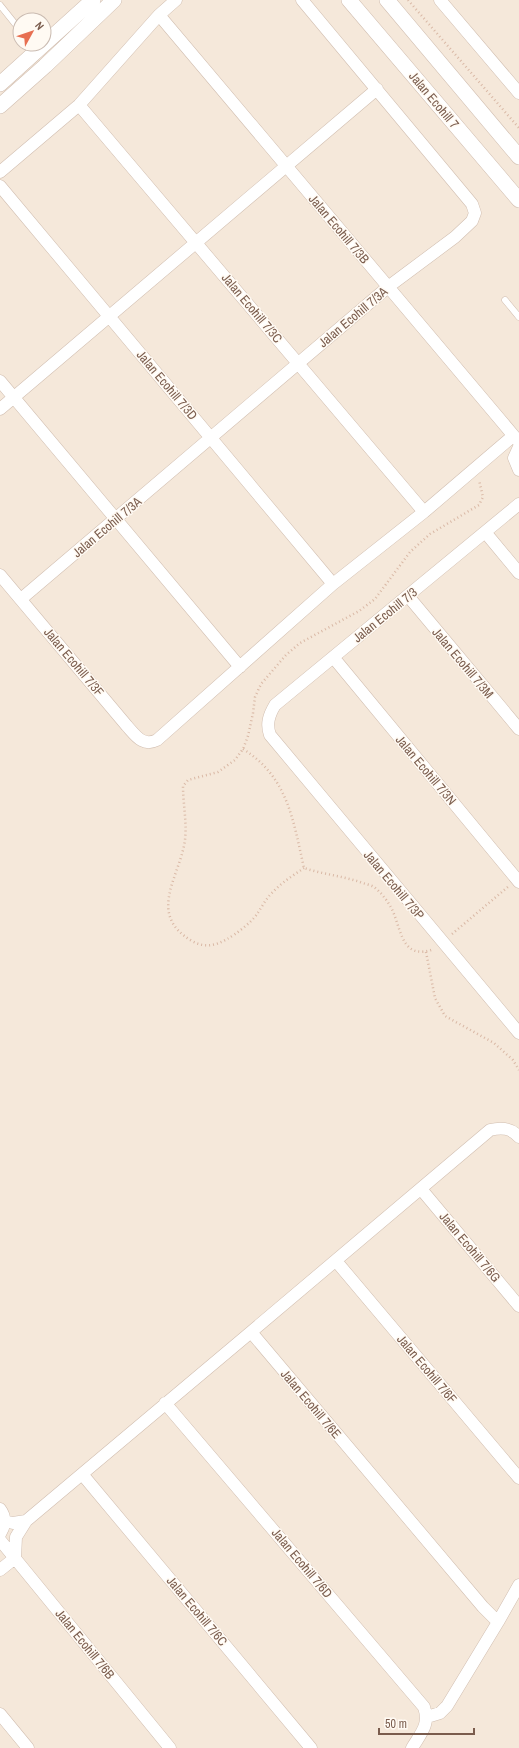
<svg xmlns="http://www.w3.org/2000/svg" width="519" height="1748" font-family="'Archivo Narrow',sans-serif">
<rect width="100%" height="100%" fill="#fdf6ec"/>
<path fill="#f5e8da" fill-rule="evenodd" d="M 0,0 L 519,0 L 519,1748 L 0,1748 ZM 20,20 L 44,20 L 44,44 L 20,44 Z"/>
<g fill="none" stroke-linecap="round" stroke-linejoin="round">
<g stroke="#d1beb0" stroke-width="7">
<path id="service" d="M 0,5 L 20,30
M 505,300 L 519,317"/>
</g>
<g stroke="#d1beb0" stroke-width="13">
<path id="minor" d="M 440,0 L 519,93
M 159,15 L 519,442
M 79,105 L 424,512
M 0,172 L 79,105 L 159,15 L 176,0
M 0,186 L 333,584
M 0,381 L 240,667
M 0,409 L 377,89
M 519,447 L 514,458 L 519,470
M 519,504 L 275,705 C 269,715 266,724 270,735 L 519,1033
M 485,532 L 519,573
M 0,575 L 127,726 C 136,736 143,747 157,740 L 333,584 L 424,512 L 513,436
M 408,596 L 519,729
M 21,599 L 388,287 L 455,237 L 472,221 L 475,213 L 472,204 L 302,0
M 333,657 L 519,882
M 421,1189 L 519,1306
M 336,1261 L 519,1478
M 251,1332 L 490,1130 C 502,1127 511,1128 519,1137
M 165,1403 L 424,1707 C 430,1725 421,1733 412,1748
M 82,1474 L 311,1748
M 0,1509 C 6,1517 5,1526 0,1534
M 4,1521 L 13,1523 L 26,1521 L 251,1332 L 483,1607 L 498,1622 L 447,1706 L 440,1713 L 427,1717
M 0,1540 L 170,1748
M 0,1570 L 15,1558 L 16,1537 L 26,1521
M 498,1622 L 519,1585
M 0,1714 L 28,1748"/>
</g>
<g stroke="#d1beb0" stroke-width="16">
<path id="tertiary" d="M 349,0 L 519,200
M 387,0 L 519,157
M 0,84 L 93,0
M 0,106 L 45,66 L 114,0"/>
</g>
<path stroke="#d9b8a5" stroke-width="2.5" stroke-dasharray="1 3" stroke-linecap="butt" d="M 408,0 L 519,128
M 243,749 C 288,777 293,820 304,868 C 322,874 342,876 360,882 C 365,884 371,885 374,887 C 383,894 390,904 394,914 C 402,935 404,960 434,949
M 304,868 C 294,875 282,882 273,892 C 266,898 262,907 257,914 C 252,922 235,935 227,939 C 215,946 204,948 192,941 C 146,914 180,877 185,840 C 187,822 183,804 183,786 L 188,780 L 218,772 L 235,760 L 243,749 L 248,736 L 253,713 L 255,697 L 261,684 L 286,655 L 300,643 L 359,611 L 375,599 L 410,552 L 430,534 L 479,505 L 483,497 L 479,480
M 452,934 L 509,886
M 426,952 L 435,998 L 445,1016 L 494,1043 L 513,1060 L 519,1070"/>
<use href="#service" stroke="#fff" stroke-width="6"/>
<use href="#minor" stroke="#fff" stroke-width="12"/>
<use href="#tertiary" stroke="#fff" stroke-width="15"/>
</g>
<g text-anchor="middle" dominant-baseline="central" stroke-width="3" stroke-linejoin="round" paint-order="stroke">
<g font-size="13" fill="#7a5c4d" stroke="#fffaf3">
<text transform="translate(434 100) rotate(50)">Jalan Ecohill 7</text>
<text transform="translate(339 229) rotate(50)">Jalan Ecohill 7/3B</text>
<text transform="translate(252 308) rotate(50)">Jalan Ecohill 7/3C</text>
<text transform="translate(353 317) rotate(-40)">Jalan Ecohill 7/3A</text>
<text transform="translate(167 385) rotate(50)">Jalan Ecohill 7/3D</text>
<text transform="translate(107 527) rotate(-40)">Jalan Ecohill 7/3A</text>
<text transform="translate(385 615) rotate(-39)">Jalan Ecohill 7/3</text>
<text transform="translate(74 662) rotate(50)">Jalan Ecohill 7/3F</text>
<text transform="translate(463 663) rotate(50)">Jalan Ecohill 7/3M</text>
<text transform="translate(426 770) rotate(50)">Jalan Ecohill 7/3N</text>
<text transform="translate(394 885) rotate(50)">Jalan Ecohill 7/3P</text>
<text transform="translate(470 1247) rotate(50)">Jalan Ecohill 7/6G</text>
<text transform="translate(427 1369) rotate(50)">Jalan Ecohill 7/6F</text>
<text transform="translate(311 1404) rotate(50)">Jalan Ecohill 7/6E</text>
<text transform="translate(302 1563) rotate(50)">Jalan Ecohill 7/6D</text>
<text transform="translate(197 1611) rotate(50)">Jalan Ecohill 7/6C</text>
<text transform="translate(85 1644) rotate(51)">Jalan Ecohill 7/6B</text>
</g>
</g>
<g transform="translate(32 32) rotate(50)"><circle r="19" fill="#fffaf3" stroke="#cabbb1"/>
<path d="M0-3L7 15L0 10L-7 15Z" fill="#e76f51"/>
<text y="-6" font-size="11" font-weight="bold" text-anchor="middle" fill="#7a5c4d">N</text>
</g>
<path d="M379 1728v6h95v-6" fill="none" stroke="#7a5c4d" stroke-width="2"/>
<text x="385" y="1728" font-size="12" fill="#7a5c4d" stroke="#fffaf3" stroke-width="3" paint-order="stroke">50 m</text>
</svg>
